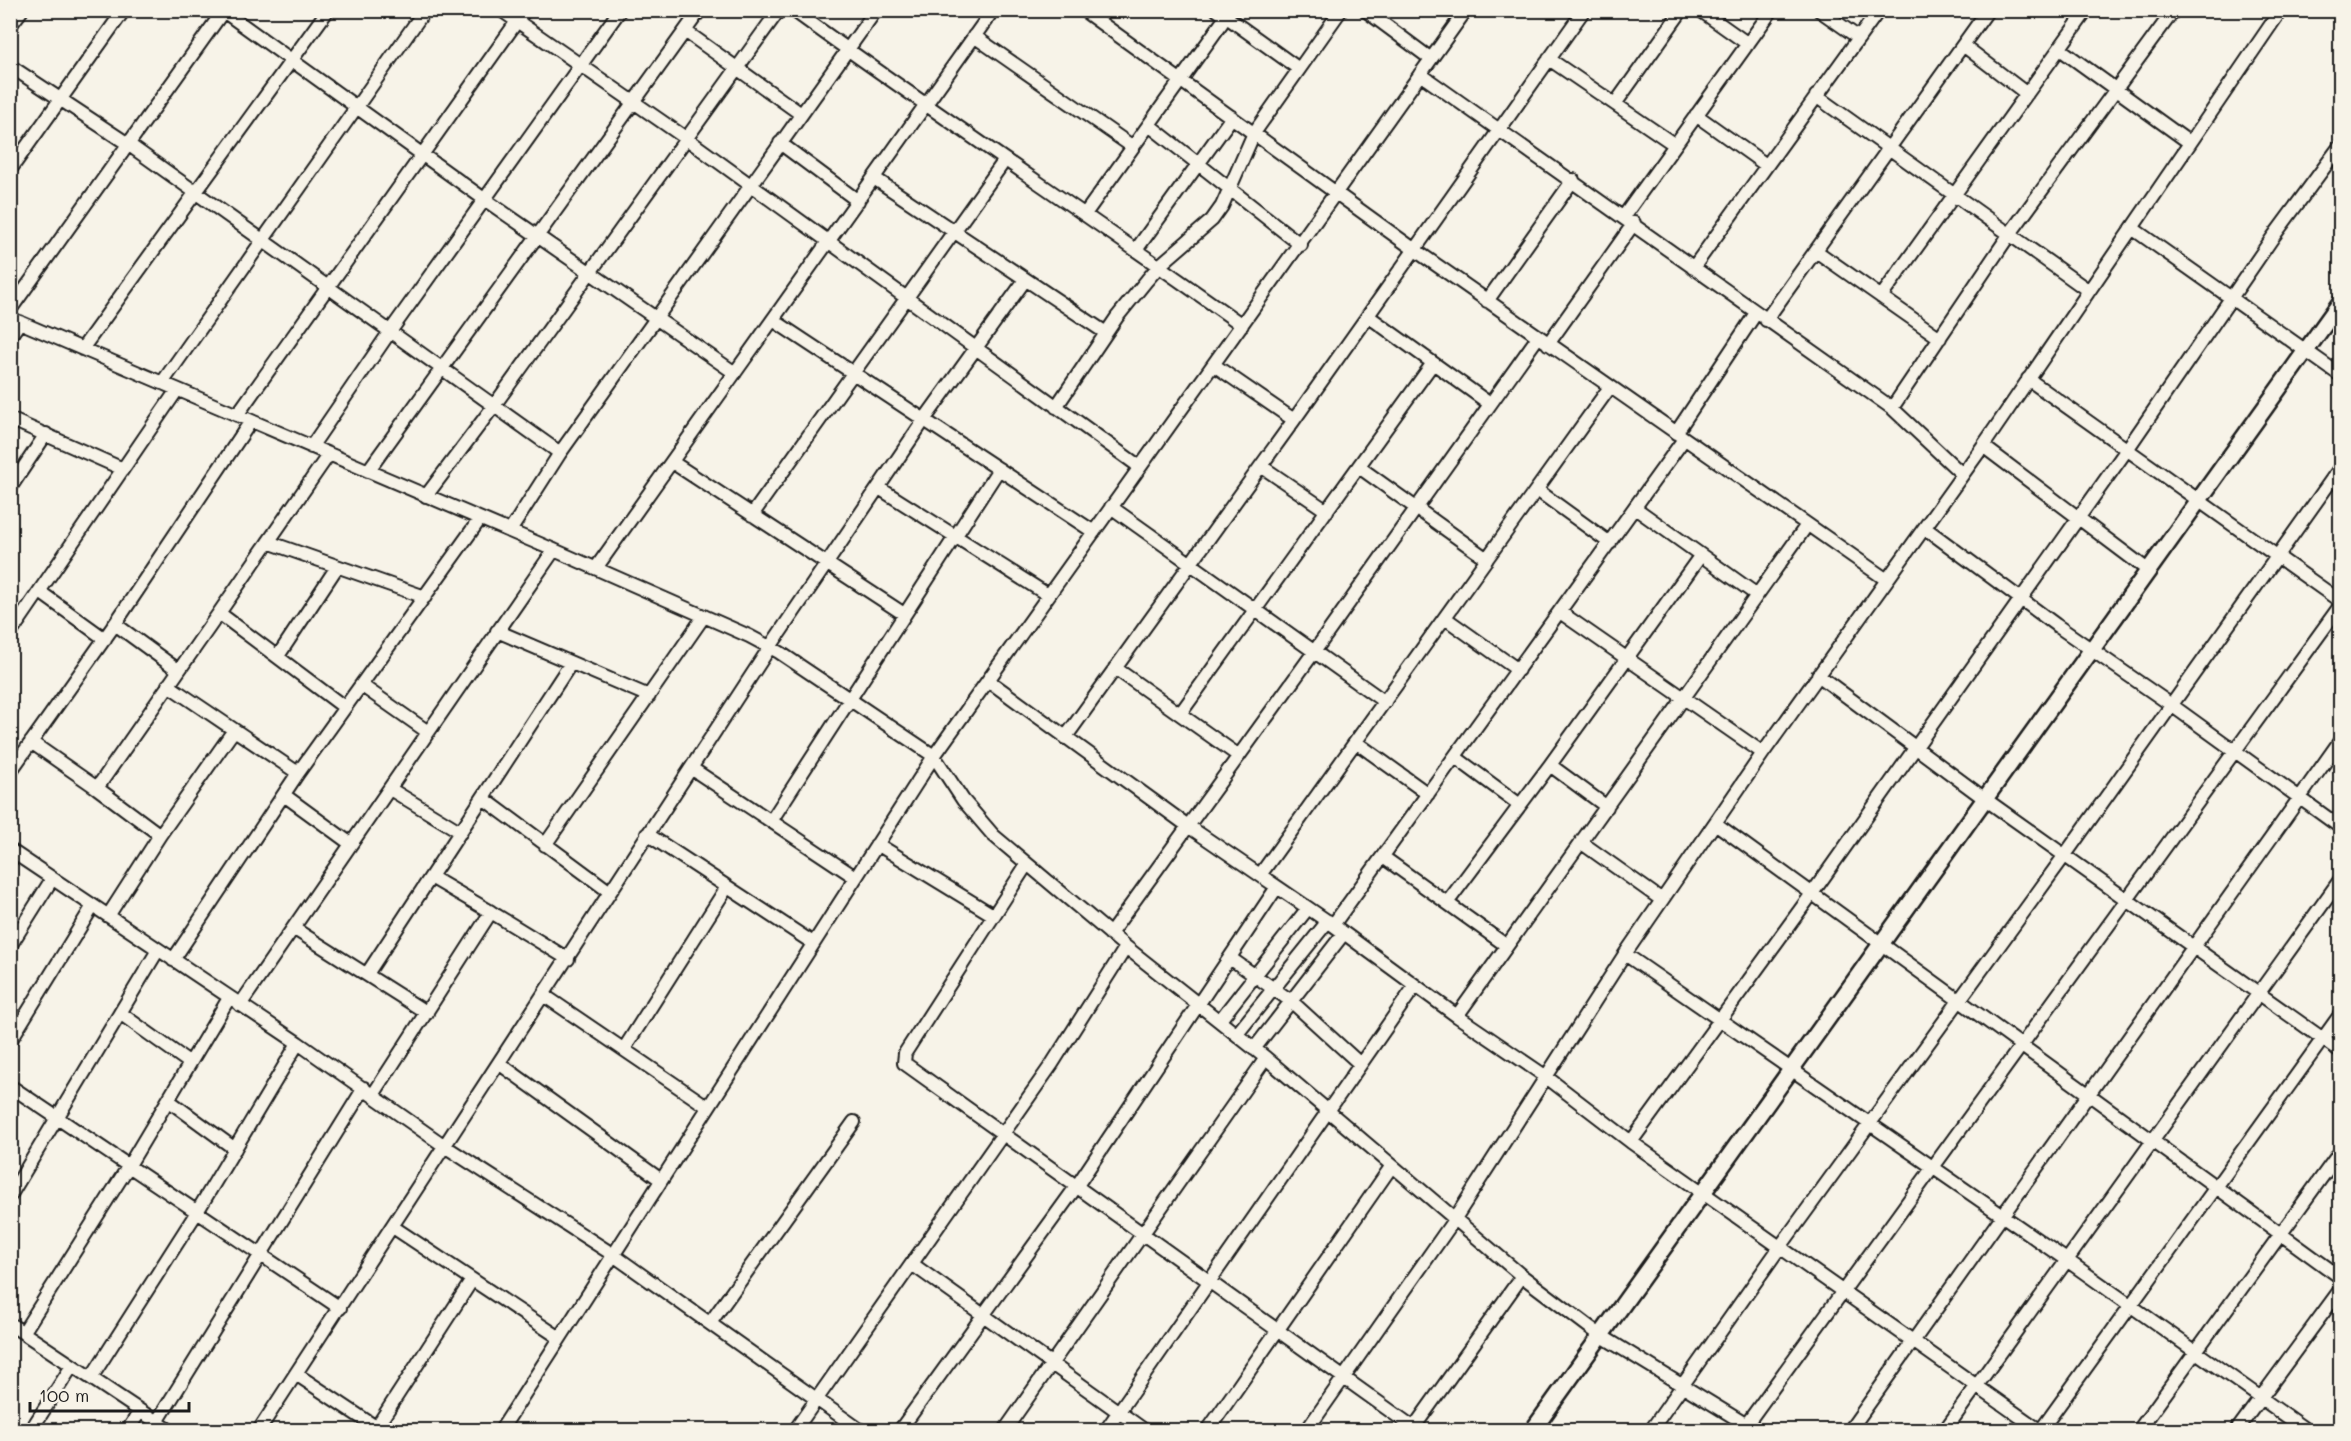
<svg xmlns="http://www.w3.org/2000/svg" width="2351" height="1441" font-family="Mali,sans-serif">
<rect width="100%" height="100%" fill="#f7f3e8"/>
<filter id="ink" filterUnits="userSpaceOnUse"><feTurbulence type="fractalNoise" baseFrequency=".0167" numOctaves="2"/><feDisplacementMap in="SourceGraphic" scale="12" xChannelSelector="R" yChannelSelector="G"/><feConvolveMatrix kernelMatrix="1 2 1 2 8 2 1 2 1" color-interpolation-filters="sRGB"/></filter>
<g filter="url(#ink)">
<g fill="none" stroke-linecap="round" stroke-linejoin="round">
<g stroke="#1c1c1c" stroke-width="16">
<path id="minor" d="M 222,10 L 484,199 L 735,373
M 501,10 L 687,139 L 1140,467
M 793,10 C 941,118 1094,219 1242,325
M 1083,10 L 1415,250 L 1887,580
M 1217,10 L 1299,69
M 1365,10 L 1431,59
M 1466,10 L 934,756 L 963,800 L 993,835 L 1126,947 L 1266,1058 L 1522,1276 L 1600,1335 L 1755,1430
M 1700,10 L 1748,44
M 1819,10 L 1859,38
M 10,26 L 22,10
M 685,31 L 801,114
M 974,36 L 1133,147
M 1963,45 L 2027,94
M 2060,49 L 2190,143
M 1549,59 L 1675,145
M 10,66 L 128,144 L 560,453
M 1420,74 L 1892,408 L 1962,474
M 1816,96 L 2089,291
M 1615,104 L 1682,10
M 1696,115 L 1766,165
M 1149,125 L 1301,245
M 780,143 L 858,201
M 10,170 L 124,10
M 874,178 L 1106,333
M 1085,214 L 1231,10
M 1624,216 L 1772,10
M 2132,228 L 2340,375
M 1136,250 L 1232,117
M 1816,251 L 1940,338
M 1693,268 L 1879,10
M 1881,297 L 2087,10
M 1487,301 L 1573,180
M 10,310 L 224,10
M 1368,316 L 1490,404
M 10,318 L 554,550 L 749,636 L 779,652 L 934,756 L 501,1430
M 773,320 L 1094,532
M 1766,320 L 1988,10
M 10,336 L 20,322
M 1548,344 L 1634,223
M 82,349 L 328,10
M 1214,365 L 1294,420
M 2028,379 L 2340,601
M 162,383 L 425,10
M 1056,407 L 1117,317 L 1147,280 L 1159,266 L 1212,220 L 1222,206 L 1254,133 L 1341,10
M 1892,408 L 2009,235 L 2174,10
M 237,415 L 525,10
M 10,419 L 123,469
M 1676,433 L 1756,313
M 1983,446 L 2149,571
M 311,447 L 389,333 L 620,10
M 329,454 L 219,613 L 344,707
M 672,462 L 904,614
M 1261,466 L 1327,511
M 1359,467 L 1487,559
M 368,471 L 700,10
M 10,488 L 46,434
M 879,488 L 1048,595
M 1537,490 L 1610,543
M 426,496 L 493,407 L 779,10
M 1111,507 L 1385,702
M 1635,508 L 1757,595
M 752,515 L 1005,160
M 1925,528 L 2056,625 L 2170,704 L 2340,827
M 510,531 L 560,453 L 876,10
M 268,542 L 425,597
M 596,568 L 993,10
M 40,592 L 105,639
M 1560,612 L 1763,753
M 1445,618 L 1518,670
M 115,624 L 178,670
M 497,631 L 649,696
M 10,634 L 177,390
M 278,656 L 337,567
M 1115,668 L 1239,756
M 1818,675 L 1985,799 L 2340,1051
M 989,681 L 1188,826 L 1333,925 L 1457,1016 L 1545,1076 L 1631,1142 L 2039,1430
M 168,685 L 298,773
M 361,685 L 428,732
M 1180,714 L 1433,363
M 1065,738 L 1294,420 L 1584,10
M 31,742 L 97,788
M 1357,743 L 1428,794
M 1455,757 L 1520,805
M 1550,765 L 1607,807
M 691,768 L 855,877
M 10,772 L 115,624 L 251,421
M 390,789 L 461,832
M 284,795 L 351,844
M 483,798 L 610,892
M 771,821 L 999,469
M 1715,823 L 2340,1277
M 647,834 L 813,943
M 160,835 L 234,730
M 1582,843 L 1662,900
M 877,844 L 993,915
M 545,845 L 704,616
M 10,850 L 298,1043 L 446,1147 L 612,1254 L 860,1430
M 1383,857 L 1507,946
M 1027,864 L 905,1053 L 904,1063 L 1417,1430
M 1260,875 L 1610,387
M 431,877 L 491,912
M 1447,903 L 1550,765 L 1701,555
M 108,916 L 160,835 L 97,788 L 219,613
M 1333,925 L 1684,439
M 293,928 L 427,1013
M 1110,934 L 1314,652 L 1538,337
M 10,946 L 52,879
M 1625,954 L 2068,1261 L 2306,1430
M 1230,958 L 1291,1001 L 1360,1064
M 173,960 L 298,773 L 480,519
M 367,974 L 571,663
M 545,996 L 708,1107
M 240,1005 L 554,550
M 120,1013 L 190,1063
M 1457,1016 L 1807,525
M 1220,1020 L 1308,908
M 1237,1034 L 1328,921
M 10,1041 L 93,906
M 624,1049 L 727,887
M 1254,1049 L 1344,933
M 500,1064 L 661,1180
M 10,1086 L 340,1308
M 373,1095 L 491,912 L 568,959
M 168,1100 L 235,1149
M 1631,1142 L 1811,895 L 2128,448 L 2273,237 L 2340,146
M 10,1196 L 158,950
M 393,1227 L 560,1338
M 912,1264 L 1144,1430
M 710,1323 L 854,1122
M 10,1324 L 169,1430
M 23,1333 L 128,1167 L 229,998
M 296,1374 L 380,1430
M 91,1378 L 197,1212 L 298,1043
M 157,1422 L 364,1088
M 1746,1425 L 2340,606
M 376,1428 L 472,1280
M 31,1430 L 72,1366
M 128,1430 L 140,1411
M 259,1430 L 770,647 L 924,420 L 1025,280
M 795,1430 L 1052,1064 L 1126,947
M 900,1430 L 1076,1187 L 1277,887
M 1005,1430 L 1266,1058
M 1106,1430 L 1415,986
M 1208,1430 L 1391,1167
M 1307,1430 L 1454,1220 L 1625,954 L 1763,753 L 1983,446 L 2281,10
M 1412,1430 L 1522,1276
M 1651,1430 L 1780,1247 L 2065,855 L 2340,468
M 1850,1430 L 2340,741
M 1945,1430 L 2340,880
M 2041,1430 L 2340,1015
M 2139,1430 L 2340,1152
M 2237,1430 L 2340,1290
M 2340,1430 L 2340,1429"/>
</g>
<g stroke="#1c1c1c" stroke-width="20">
<path id="major" d="M 1533,1430 L 2340,303"/>
</g>
<use href="#minor" stroke="#f7f3e8" stroke-width="12"/>
<use href="#major" stroke="#f7f3e8" stroke-width="15"/>
</g>
</g>
<rect width="2351" height="1441" fill="none" stroke="#f7f3e8" stroke-width="36"/>
<rect x="18" y="18" width="2315" height="1405" fill="none" stroke="#1c1c1c" stroke-width="2" filter="url(#ink)"/>
<path d="M30 1402v9h159v-9" fill="none" stroke="#1c1c1c" stroke-width="3"/>
<text x="39" y="1402" font-size="18" fill="#1c1c1c" stroke="#f7f3e8" stroke-width="4.5" paint-order="stroke">100 m</text>
</svg>
